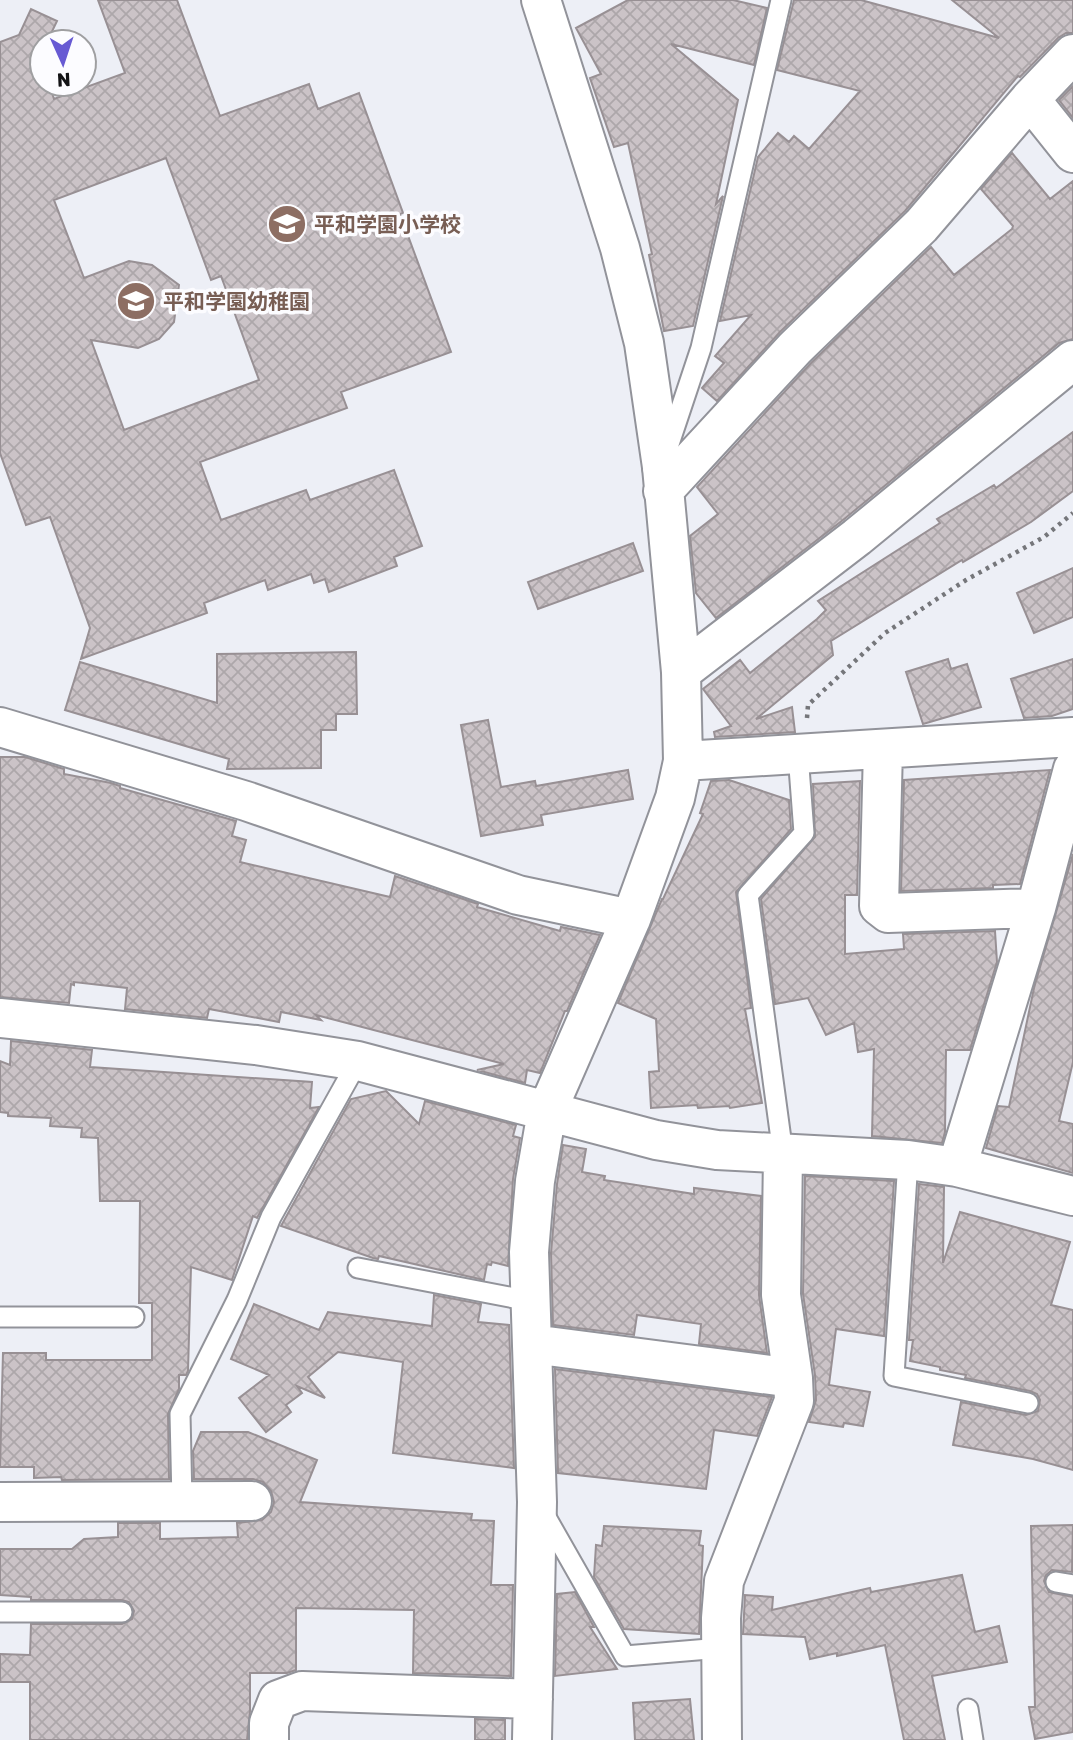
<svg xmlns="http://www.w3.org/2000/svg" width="1073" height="1740" font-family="Rubik,'Noto Sans JP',sans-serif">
<defs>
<pattern id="building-cross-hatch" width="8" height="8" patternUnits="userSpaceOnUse" patternTransform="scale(1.75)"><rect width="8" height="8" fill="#cbc3c7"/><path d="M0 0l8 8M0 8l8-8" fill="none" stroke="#ada7aa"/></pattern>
</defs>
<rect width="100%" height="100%" fill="#edeff6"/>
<path fill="url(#building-cross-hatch)" stroke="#989094" stroke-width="2" fill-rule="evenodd" d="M 98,0 L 177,0 L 220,116 L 309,84 L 318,109 L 359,93 L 403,213 L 400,214 L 451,352 L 341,392 L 347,408 L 200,462 L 221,520 L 306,490 L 310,500 L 394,470 L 422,546 L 394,557 L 397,566 L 329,592 L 325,579 L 314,583 L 311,574 L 268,590 L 265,580 L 204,603 L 207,613 L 81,659 L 90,628 L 50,517 L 26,525 L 0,453 L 0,42 L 19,35 L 31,9 L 57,21 L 47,42 L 42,42 L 42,84 L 49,84 L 54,99 L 125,73 ZM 166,158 L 211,280 L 221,276 L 259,380 L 124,430 L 91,340 L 138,348 L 159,339 L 174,322 L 179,285 L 152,265 L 129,261 L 84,278 L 54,200 Z
M 628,0 L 733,0 L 767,8 L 754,65 L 671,44 L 738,100 L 716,204 L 723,196 L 693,326 L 664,331 L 649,255 L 652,254 L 628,143 L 614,147 L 590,78 L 601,74 L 576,28 Z
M 794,0 L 861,0 L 999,38 L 952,0 L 1073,0 L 1073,33 L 1066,33 L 1058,38 L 1020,77 L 1018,76 L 905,211 L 780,332 L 717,401 L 702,388 L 724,363 L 715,356 L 751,315 L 720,321 L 758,157 L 778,133 L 789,142 L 794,136 L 809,149 L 860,91 L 777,70 Z
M 1073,86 L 1073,118 L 1059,100 Z
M 1012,153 L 1050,199 L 1073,181 L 1073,339 L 1059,343 L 843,520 L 716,618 L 696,593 L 690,536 L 718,514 L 697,487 L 811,363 L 931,247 L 954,275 L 1012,229 L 1013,226 L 981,189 Z
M 1073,432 L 1073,491 L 1031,522 L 963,562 L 962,560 L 831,641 L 833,655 L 756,719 L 792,707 L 795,732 L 715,737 L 714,732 L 731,726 L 703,689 L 740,660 L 750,673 L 817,619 L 826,610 L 818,601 L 940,523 L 937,519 L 994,485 L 996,488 Z
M 633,543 L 643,571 L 538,609 L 528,582 Z
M 1073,568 L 1073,617 L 1034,633 L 1017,593 Z
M 356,652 L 357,714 L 336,714 L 336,730 L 321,730 L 321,768 L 227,769 L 229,759 L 65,710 L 80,662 L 217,703 L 217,654 Z
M 948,659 L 951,669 L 967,664 L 981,707 L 923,724 L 906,672 Z
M 1073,659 L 1073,709 L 1052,716 L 1024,718 L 1011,679 Z
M 488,720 L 501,787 L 535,781 L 536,786 L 628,770 L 633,799 L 541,815 L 543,825 L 481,836 L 461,725 Z
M 0,757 L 25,757 L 64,769 L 64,774 L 111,783 L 120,786 L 120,788 L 236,821 L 232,836 L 246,840 L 240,862 L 390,897 L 395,876 L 478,904 L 477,907 L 560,931 L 561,927 L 600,935 L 567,1011 L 565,1011 L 540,1073 L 527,1070 L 525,1083 L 477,1070 L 504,1064 L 316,1015 L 321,1020 L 281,1012 L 279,1022 L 209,1009 L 207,1018 L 125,1009 L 127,988 L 74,982 L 74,985 L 71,984 L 69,1003 L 0,997 Z
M 1050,770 L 1020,884 L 993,885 L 993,888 L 901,891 L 904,780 Z
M 729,780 L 789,800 L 791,829 L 736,892 L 751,1008 L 745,1009 L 762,1103 L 730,1108 L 729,1106 L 698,1108 L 697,1105 L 651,1108 L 649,1072 L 659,1071 L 656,1019 L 618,1003 L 662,899 L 663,899 L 703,814 L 700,813 L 711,781 Z
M 860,781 L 857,895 L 845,895 L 845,954 L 904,949 L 903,934 L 995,931 L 997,962 L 970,1050 L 946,1050 L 945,1132 L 942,1143 L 872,1136 L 874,1049 L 858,1052 L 854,1023 L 826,1035 L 808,998 L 775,1004 L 761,899 L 815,837 L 813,784 Z
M 1073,854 L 1073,1062 L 1059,1121 L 1073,1124 L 1073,1173 L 986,1148 L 998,1106 L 1009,1107 L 1034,988 Z
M 11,1041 L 92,1050 L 90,1067 L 312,1082 L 310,1108 L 319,1107 L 257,1218 L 253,1216 L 232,1280 L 191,1267 L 188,1371 L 186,1375 L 179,1375 L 179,1389 L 168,1414 L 169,1479 L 62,1480 L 61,1477 L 34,1478 L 34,1467 L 0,1467 L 3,1353 L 46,1353 L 46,1360 L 152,1360 L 152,1303 L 139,1303 L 140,1201 L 100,1201 L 98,1138 L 81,1137 L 82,1128 L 50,1126 L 51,1118 L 8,1116 L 8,1113 L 0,1112 L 0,1061 L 10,1065 Z
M 386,1091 L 419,1124 L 425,1101 L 516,1125 L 513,1136 L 520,1138 L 513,1179 L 508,1266 L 492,1262 L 491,1265 L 487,1264 L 484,1280 L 379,1256 L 378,1259 L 373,1258 L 281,1226 L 351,1099 Z
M 563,1145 L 586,1149 L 582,1172 L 605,1176 L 604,1180 L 694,1194 L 694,1188 L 761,1196 L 759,1295 L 767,1353 L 699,1344 L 701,1324 L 637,1315 L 634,1335 L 553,1325 L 551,1253 L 557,1184 Z
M 805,1176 L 894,1181 L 884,1336 L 836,1329 L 829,1385 L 870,1392 L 863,1426 L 844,1423 L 843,1427 L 809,1422 L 816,1400 L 815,1375 L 803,1294 Z
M 919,1184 L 944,1187 L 943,1263 L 960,1212 L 1070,1242 L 1051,1305 L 1073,1310 L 1073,1470 L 1033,1459 L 953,1445 L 961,1402 L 1026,1415 L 1038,1411 L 1040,1400 L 1037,1394 L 1030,1391 L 965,1378 L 966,1375 L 940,1370 L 940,1367 L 910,1361 L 913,1340 L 909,1340 Z
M 434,1295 L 481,1304 L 478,1322 L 509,1325 L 514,1468 L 393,1453 L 403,1362 L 338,1352 L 308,1377 L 325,1398 L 297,1386 L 302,1393 L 286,1405 L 291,1412 L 266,1432 L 239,1398 L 269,1375 L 231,1359 L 254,1304 L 319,1330 L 328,1312 L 432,1326 Z
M 555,1369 L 772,1397 L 757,1436 L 714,1430 L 706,1489 L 558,1473 Z
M 201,1432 L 248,1432 L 317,1460 L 300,1502 L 472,1514 L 471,1520 L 494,1521 L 491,1585 L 513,1585 L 511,1676 L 413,1673 L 414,1610 L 296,1608 L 296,1670 L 287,1673 L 250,1673 L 250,1711 L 247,1740 L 30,1740 L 30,1682 L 0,1682 L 0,1654 L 30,1655 L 31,1624 L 122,1624 L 132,1619 L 134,1611 L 129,1602 L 122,1600 L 31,1600 L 31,1597 L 0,1595 L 0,1549 L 72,1549 L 84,1539 L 118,1537 L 118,1523 L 160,1523 L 160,1539 L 238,1537 L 237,1523 L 262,1520 L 271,1512 L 274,1502 L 271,1491 L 263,1482 L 253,1479 L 194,1479 L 193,1451 Z
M 1073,1525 L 1072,1572 L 1052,1570 L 1046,1575 L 1044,1581 L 1049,1592 L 1073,1597 L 1073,1732 L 1035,1739 L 1029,1707 L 1035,1707 L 1031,1526 Z
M 604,1526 L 701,1531 L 699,1545 L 703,1546 L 699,1634 L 624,1629 L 594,1577 L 596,1545 L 602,1546 Z
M 962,1575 L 975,1632 L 999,1626 L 1007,1662 L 932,1676 L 945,1740 L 904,1740 L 885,1645 L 837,1656 L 837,1653 L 810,1659 L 805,1637 L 743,1634 L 745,1595 L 773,1597 L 772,1610 L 870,1588 L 871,1592 Z
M 575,1592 L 594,1627 L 590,1627 L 617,1669 L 555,1676 L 557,1594 Z
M 690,1699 L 694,1740 L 635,1740 L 633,1703 Z
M 475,1719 L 505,1720 L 505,1740 L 475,1740 Z"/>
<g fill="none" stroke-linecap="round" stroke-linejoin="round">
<g stroke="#92939a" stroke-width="23">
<path id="service" d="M 667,450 L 701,348 L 781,0
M 783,1154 L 748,895 L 804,833 L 798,754
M 908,1160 L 894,1376 L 1028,1403
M 358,1268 L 530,1301
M 0,1317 L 134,1317
M 182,1501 L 180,1414 L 237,1300 L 271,1217 L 358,1061
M 543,1512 L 625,1656 L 721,1648
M 1056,1582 L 1073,1585
M 0,1612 L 122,1612
M 968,1709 L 973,1740"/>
</g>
<g stroke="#92939a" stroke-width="42">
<path id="minor" d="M 1030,99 L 1073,153
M 663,491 L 795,348 L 921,226 L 1030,99 L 1073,54
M 681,672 L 857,537 L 1073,360
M 0,727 L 246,801 L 518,895 L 631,919
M 883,749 L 879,906 L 888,913 L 1036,908
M 683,761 L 1073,737
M 0,1018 L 256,1045 L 358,1061 L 656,1140 L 717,1150 L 908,1160 L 957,1167 L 1073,1196
M 957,1167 L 1036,908 L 1073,769
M 532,1344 L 793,1378
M 0,1502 L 252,1501
M 269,1740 L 269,1723 L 278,1700 L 302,1691 L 533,1699
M 532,1740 L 537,1502 L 529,1252 L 535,1181 L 547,1111 L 631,919 L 675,798 L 683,761 L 681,672 L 662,467
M 722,1740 L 721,1618 L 724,1581 L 794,1401 L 793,1378 L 781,1295 L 783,1154"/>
</g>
<g stroke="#92939a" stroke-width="42">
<path id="tertiary" d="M 541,0 L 620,248 L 644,343 L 662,467"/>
</g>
<path stroke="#75767a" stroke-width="4.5" stroke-dasharray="3.5 5" stroke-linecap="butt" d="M 807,718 L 808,705 L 885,633 L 966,580 L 1044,537 L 1073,513"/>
<use href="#service" stroke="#fff" stroke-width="19"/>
<use href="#minor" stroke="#fff" stroke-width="38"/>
<use href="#tertiary" stroke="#fff" stroke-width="38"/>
</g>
<defs>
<g id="school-disc" transform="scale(2.0125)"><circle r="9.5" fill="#8d6e63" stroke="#fcfcff"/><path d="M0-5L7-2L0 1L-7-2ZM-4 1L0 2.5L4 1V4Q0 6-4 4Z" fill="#fff"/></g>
</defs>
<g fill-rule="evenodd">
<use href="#school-disc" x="287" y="224"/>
<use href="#school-disc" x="136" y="301"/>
</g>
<g text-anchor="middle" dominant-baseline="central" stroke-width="7" stroke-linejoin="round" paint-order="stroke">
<g font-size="21" font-weight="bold" fill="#785e54" stroke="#fcfcff" text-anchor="start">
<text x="314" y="224">平和学園小学校</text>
<text x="163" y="301">平和学園幼稚園</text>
</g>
</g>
<g transform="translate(63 63) rotate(177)"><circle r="33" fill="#fcfcff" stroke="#9f9fa1" stroke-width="2"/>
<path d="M0-5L12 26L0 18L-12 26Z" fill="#675ad3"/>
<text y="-10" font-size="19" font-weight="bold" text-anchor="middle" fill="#131315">N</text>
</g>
</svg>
